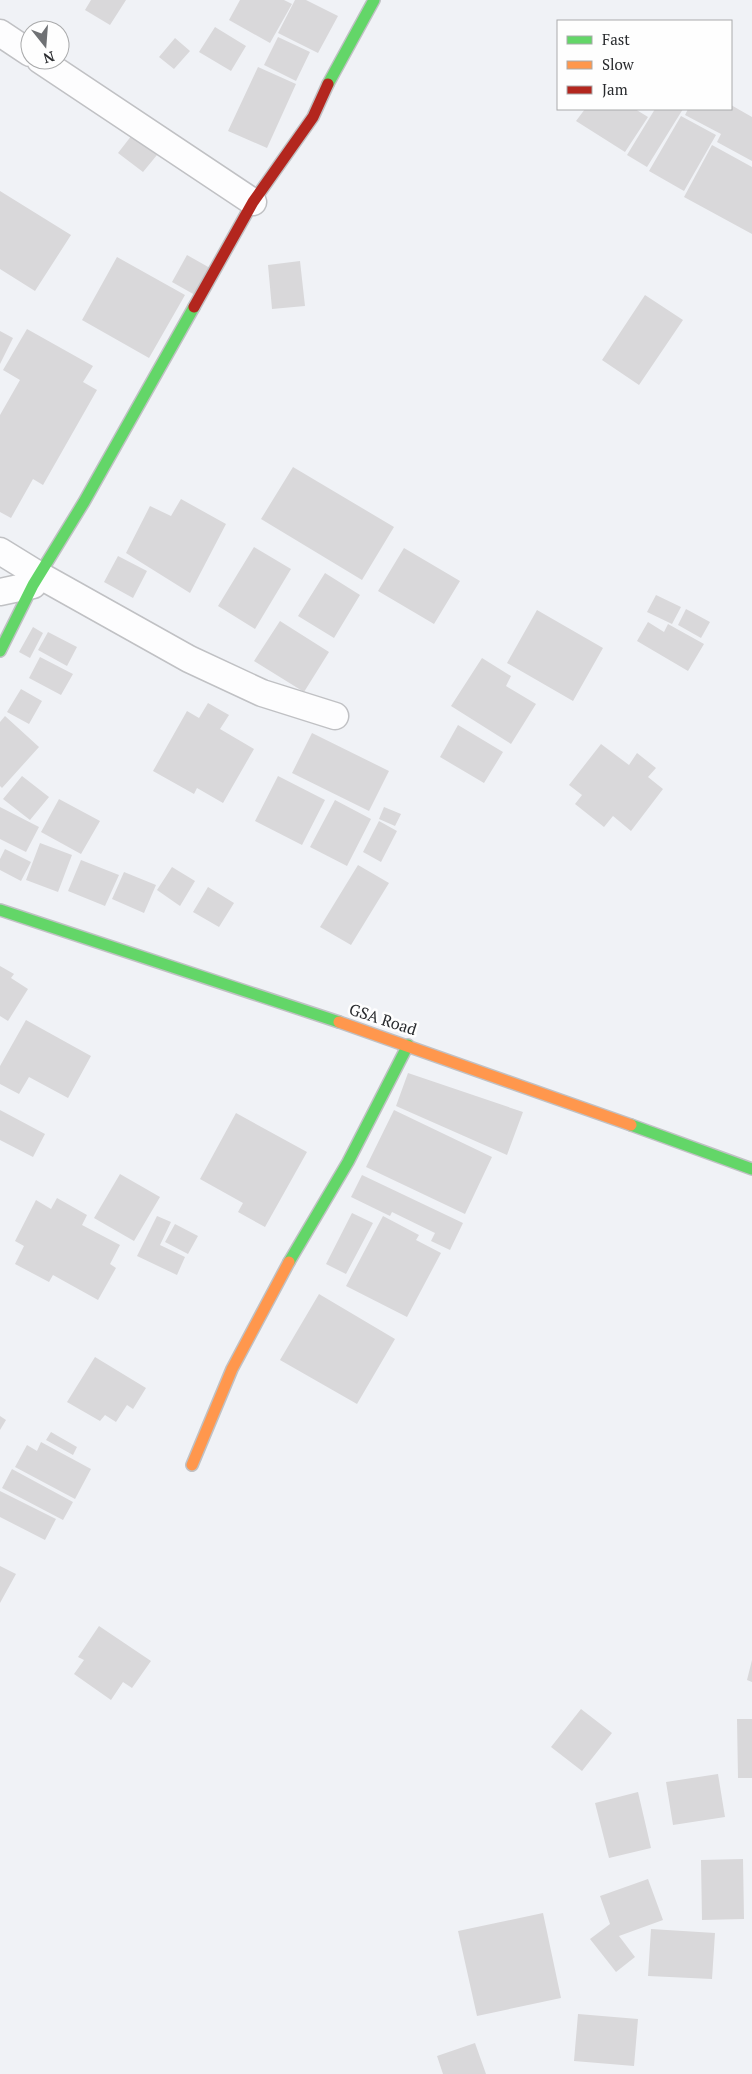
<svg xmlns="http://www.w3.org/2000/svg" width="752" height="2074" font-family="'PT Serif',serif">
<rect width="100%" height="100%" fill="#f0f2f6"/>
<path fill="#d9d8da" d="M 91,0 L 126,0 L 110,25 L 85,10 Z
M 240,0 L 284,0 L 292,4 L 270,43 L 229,20 Z
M 295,0 L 306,0 L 338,16 L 318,53 L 278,33 Z
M 215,27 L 246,46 L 231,71 L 199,52 Z
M 278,37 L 310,52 L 296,81 L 264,65 Z
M 175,38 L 190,51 L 174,69 L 159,57 Z
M 258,67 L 296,84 L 267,148 L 228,131 Z
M 731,105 L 752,117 L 752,161 L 717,142 L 721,134 L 685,115 L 688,109 L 731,109 Z
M 585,109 L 635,109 L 648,117 L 625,152 L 576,121 Z
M 655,109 L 683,109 L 647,167 L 627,155 Z
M 681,116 L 716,135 L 684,191 L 649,171 Z
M 132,135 L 157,155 L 143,172 L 118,153 Z
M 712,145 L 752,167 L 752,234 L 684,197 Z
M 0,191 L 71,235 L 35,291 L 0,269 Z
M 187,255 L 210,268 L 195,295 L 172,282 Z
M 117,257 L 185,295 L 149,358 L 82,320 Z
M 300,261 L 305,306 L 272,309 L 268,265 Z
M 645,295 L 683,320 L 639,385 L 602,360 Z
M 27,329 L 93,366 L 83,382 L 97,390 L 43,485 L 33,479 L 11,518 L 0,512 L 0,415 L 20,380 L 3,370 Z
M 0,331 L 13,338 L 0,364 Z
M 293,467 L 394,527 L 362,580 L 261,519 Z
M 181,499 L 226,524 L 190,593 L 126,553 L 150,506 L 171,516 Z
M 254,547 L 291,569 L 255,629 L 218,606 Z
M 404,548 L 460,581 L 434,624 L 378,591 Z
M 118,556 L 147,571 L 133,598 L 104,582 Z
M 325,573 L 360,595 L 334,638 L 298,616 Z
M 656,595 L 681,607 L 672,624 L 647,612 Z
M 686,609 L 710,622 L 701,638 L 678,625 Z
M 537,610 L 603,648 L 573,701 L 507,663 Z
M 280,621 L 329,652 L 304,692 L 254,661 Z
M 648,622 L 664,632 L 668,624 L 704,644 L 688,671 L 637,641 Z
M 33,627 L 43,633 L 30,658 L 19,652 Z
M 48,632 L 77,647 L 67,666 L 38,650 Z
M 40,657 L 73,674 L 61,695 L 29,678 Z
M 482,658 L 511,676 L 506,686 L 536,704 L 511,744 L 451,706 Z
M 21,689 L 42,701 L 29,724 L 7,712 Z
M 208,703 L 229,715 L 220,729 L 254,749 L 223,803 L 197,788 L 194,794 L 153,771 L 187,711 L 199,718 Z
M 5,716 L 39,747 L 2,788 L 0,786 L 0,722 Z
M 458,725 L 503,752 L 484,783 L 440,757 Z
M 312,733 L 389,771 L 369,811 L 292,773 Z
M 601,744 L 629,765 L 637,753 L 656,768 L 648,777 L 663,789 L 631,831 L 613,816 L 604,827 L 575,804 L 582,795 L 569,785 Z
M 22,776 L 49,797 L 30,820 L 3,799 Z
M 278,776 L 325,800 L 302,845 L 255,821 Z
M 59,799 L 100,821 L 81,854 L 41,832 Z
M 335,800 L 371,819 L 347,866 L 310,847 Z
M 0,807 L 39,827 L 26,852 L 0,839 Z
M 384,807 L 401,814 L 395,826 L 379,819 Z
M 379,821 L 397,831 L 381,862 L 363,852 Z
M 40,843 L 72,855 L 58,892 L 26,880 Z
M 5,849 L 31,862 L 21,881 L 0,870 L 0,859 Z
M 81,860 L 119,875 L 105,906 L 68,891 Z
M 358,865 L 389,883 L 351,945 L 320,927 Z
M 172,867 L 195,881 L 180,906 L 157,890 Z
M 124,872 L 156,885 L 144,913 L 112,899 Z
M 208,887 L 234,903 L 219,927 L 193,912 Z
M 0,966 L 14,974 L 11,978 L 28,989 L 8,1021 L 0,1016 Z
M 26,1020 L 91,1056 L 68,1098 L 29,1077 L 19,1094 L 0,1084 L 0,1066 Z
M 408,1073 L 523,1112 L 507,1155 L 396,1106 Z
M 0,1110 L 45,1134 L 33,1157 L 0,1140 Z
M 394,1110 L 492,1157 L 465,1214 L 366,1167 Z
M 236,1113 L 307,1152 L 265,1227 L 238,1212 L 243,1203 L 200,1179 Z
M 120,1174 L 160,1197 L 134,1241 L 94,1218 Z
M 362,1175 L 463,1223 L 450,1250 L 431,1241 L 435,1233 L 392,1212 L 390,1216 L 351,1197 Z
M 57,1198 L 87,1215 L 82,1225 L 120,1245 L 110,1264 L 116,1268 L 98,1300 L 53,1275 L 49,1282 L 15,1264 L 24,1246 L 15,1241 L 36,1200 L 51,1209 Z
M 352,1213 L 373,1223 L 346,1274 L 326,1264 Z
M 157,1216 L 171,1222 L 160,1245 L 185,1257 L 177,1275 L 137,1256 Z
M 383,1216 L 419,1235 L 416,1240 L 441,1253 L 407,1317 L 346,1286 Z
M 175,1224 L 198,1236 L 188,1254 L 165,1242 Z
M 319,1294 L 395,1339 L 357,1404 L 280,1360 Z
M 95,1357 L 146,1388 L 133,1409 L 127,1405 L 116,1422 L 105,1415 L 100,1421 L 67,1402 Z
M 0,1416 L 6,1420 L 0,1430 Z
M 51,1432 L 77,1447 L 73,1455 L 46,1440 Z
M 41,1442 L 91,1469 L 75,1499 L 15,1467 L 27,1445 L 37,1451 Z
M 12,1469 L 73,1502 L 63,1520 L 2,1488 Z
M 0,1491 L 56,1519 L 45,1540 L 0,1517 Z
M 0,1566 L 16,1574 L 0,1603 Z
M 99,1626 L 151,1661 L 132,1688 L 123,1682 L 111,1700 L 74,1674 L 84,1660 L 78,1657 Z
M 752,1660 L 752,1682 L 747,1680 Z
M 581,1709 L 612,1733 L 582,1771 L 551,1747 Z
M 737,1719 L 752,1719 L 752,1778 L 738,1778 Z
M 718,1774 L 725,1817 L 673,1825 L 666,1782 Z
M 638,1792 L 651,1848 L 609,1858 L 595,1803 Z
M 743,1859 L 744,1919 L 702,1920 L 701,1860 Z
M 648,1879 L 663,1920 L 619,1936 L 635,1957 L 616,1972 L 590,1939 L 610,1924 L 600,1896 Z
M 543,1913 L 561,1998 L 477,2016 L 458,1931 Z
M 651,1929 L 715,1933 L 712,1979 L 648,1976 Z
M 578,2014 L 638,2019 L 634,2066 L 574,2061 Z
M 475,2043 L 486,2074 L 443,2074 L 437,2056 Z"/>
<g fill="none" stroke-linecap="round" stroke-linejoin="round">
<g stroke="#c0c1c4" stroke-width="29">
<path id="street" d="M 0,33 L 30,53
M 40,60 L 253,202
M 0,551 L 39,575 L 189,659 L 262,693 L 335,716
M 0,592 L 33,585"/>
</g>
<g stroke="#c0c1c4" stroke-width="14">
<path id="fast" d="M 328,84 L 374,0
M 0,651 L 33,585 L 84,502 L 194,307
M 0,910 L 339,1022
M 631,1125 L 752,1169
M 289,1262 L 348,1162 L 408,1045"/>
</g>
<g stroke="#c0c1c4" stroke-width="14">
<path id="slow" d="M 339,1022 L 631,1125
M 192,1465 L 232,1369 L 289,1262"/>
</g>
<g stroke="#c0c1c4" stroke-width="14">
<path id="jam" d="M 194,307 L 253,202 L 313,117 L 328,84"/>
</g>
<use href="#street" stroke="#fdfdfe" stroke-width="26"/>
<use href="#fast" stroke="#63d668" stroke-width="11"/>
<use href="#slow" stroke="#ff974d" stroke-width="11"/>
<use href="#jam" stroke="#b3261e" stroke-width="11"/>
</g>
<g text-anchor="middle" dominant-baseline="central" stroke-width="5" stroke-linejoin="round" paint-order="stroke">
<g font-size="16" fill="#292b2e" stroke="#fefefe">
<text transform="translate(383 1019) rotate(18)">GSA Road</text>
</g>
</g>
<rect x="557" y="20" width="175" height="90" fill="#fefefe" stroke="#a9aaab"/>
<rect x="567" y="36" width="25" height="8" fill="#63d668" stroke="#a9aaab"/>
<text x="602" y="45" font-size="15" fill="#292b2e">Fast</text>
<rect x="567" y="61" width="25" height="8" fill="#ff974d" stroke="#a9aaab"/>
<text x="602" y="70" font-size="15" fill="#292b2e">Slow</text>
<rect x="567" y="86" width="25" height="8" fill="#b3261e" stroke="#a9aaab"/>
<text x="602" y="95" font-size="15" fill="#292b2e">Jam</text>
<g transform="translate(45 45) rotate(163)"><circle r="24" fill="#fefefe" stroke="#a9aaab"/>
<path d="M0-4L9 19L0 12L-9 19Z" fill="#6f7174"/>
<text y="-8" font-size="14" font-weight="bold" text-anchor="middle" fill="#292b2e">N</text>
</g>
</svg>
